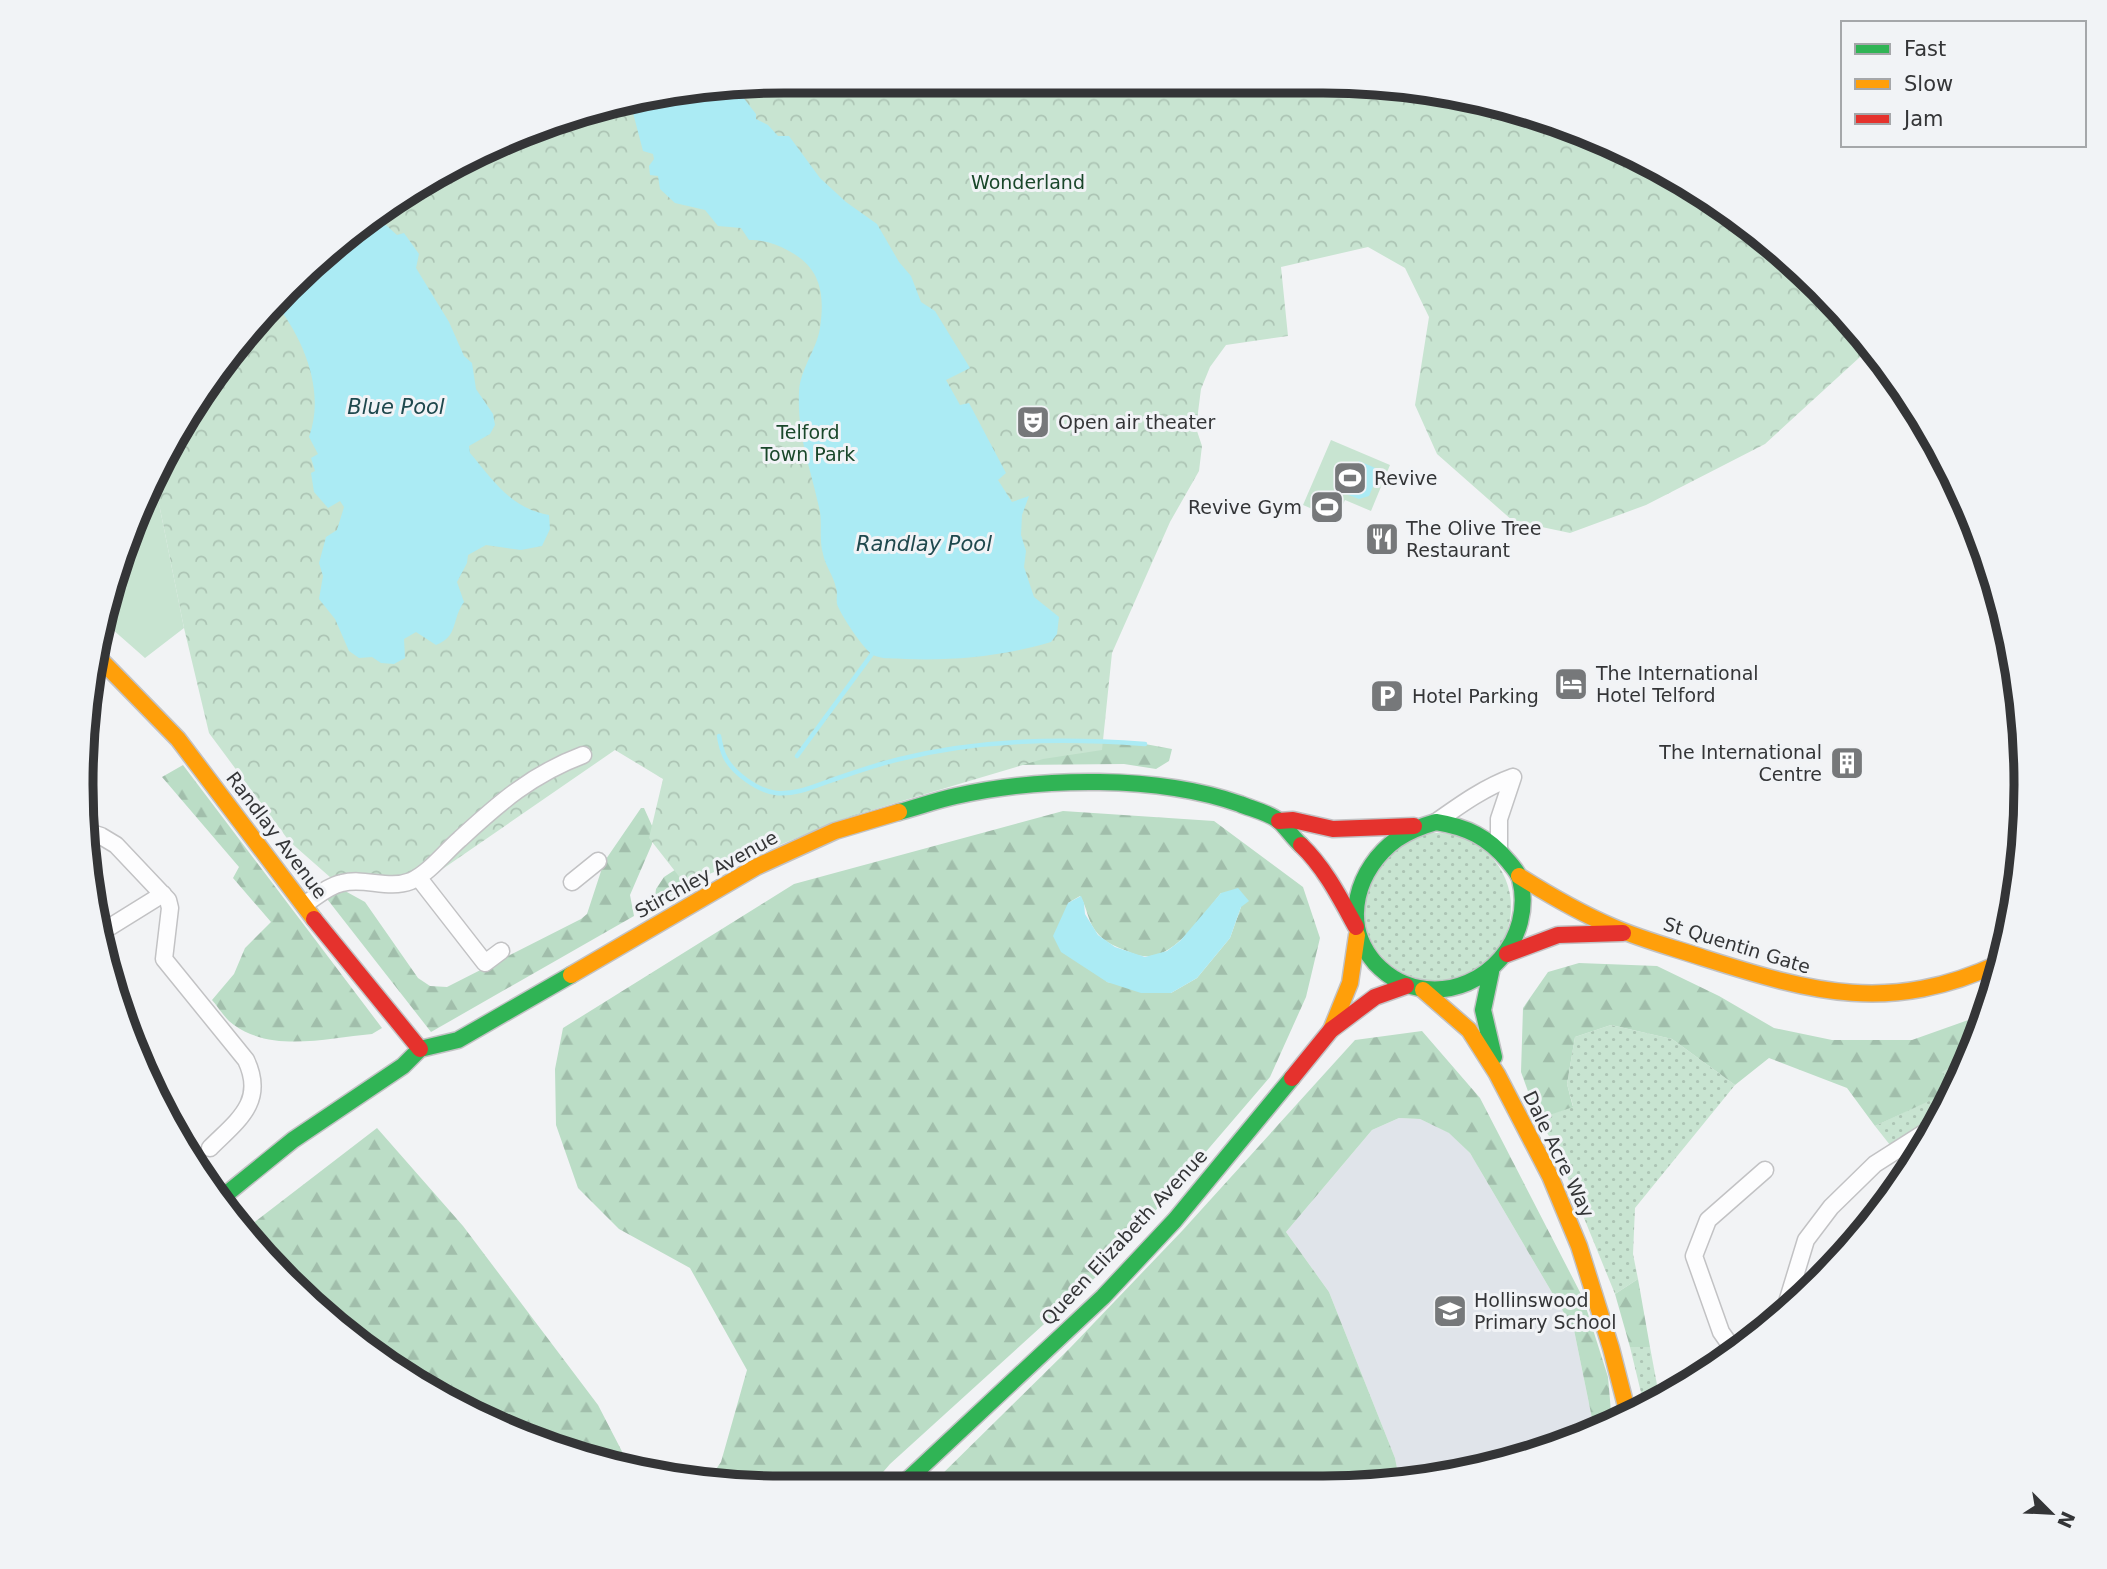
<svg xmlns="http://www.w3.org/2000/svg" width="2107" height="1569" font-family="'DejaVu Sans',sans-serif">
<defs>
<pattern id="grass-dots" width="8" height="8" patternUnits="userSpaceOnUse" patternTransform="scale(1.75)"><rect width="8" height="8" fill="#c8e4d1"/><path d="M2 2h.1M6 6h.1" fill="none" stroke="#acc4b4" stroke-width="1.8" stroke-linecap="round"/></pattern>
<pattern id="forest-firs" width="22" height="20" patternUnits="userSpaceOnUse" patternTransform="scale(1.75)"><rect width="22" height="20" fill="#bbddc6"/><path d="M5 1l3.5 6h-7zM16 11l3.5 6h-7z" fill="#a1beab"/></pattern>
<pattern id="park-crowns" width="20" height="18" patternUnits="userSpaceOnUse" patternTransform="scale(1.75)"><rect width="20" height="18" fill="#c8e4d1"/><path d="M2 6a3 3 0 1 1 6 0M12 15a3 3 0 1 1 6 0" fill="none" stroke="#acc4b4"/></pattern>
</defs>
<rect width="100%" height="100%" fill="#f2f3f5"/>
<path fill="#e0e4ea" d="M 1399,1118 L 1420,1119 L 1450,1133 L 1470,1153 L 1574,1330 L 1595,1433 L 1415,1482 L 1400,1483 L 1395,1458 L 1329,1292 L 1286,1232 L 1372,1130 Z"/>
<path fill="url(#grass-dots)" d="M1363 907a74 74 0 1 1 148 0a74 74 0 1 1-148 0Z
M 1611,1025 L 1672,1039 L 1735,1085 L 1635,1208 L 1633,1254 L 1638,1279 L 1615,1294 L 1553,1142 L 1538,1119 L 1573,1106 L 1567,1084 L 1575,1037 Z
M 1968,1057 L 1954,1089 L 1941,1072 Z
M 1953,1089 L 1940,1118 L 1890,1145 L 1875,1126 Z
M 1630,1347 L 1650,1347 L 1658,1390 L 1649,1402 L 1644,1405 Z"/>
<path fill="url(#forest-firs)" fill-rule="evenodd" d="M 1085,739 L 1145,744 L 1172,749 L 1169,761 L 1156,769 L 1124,764 L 1015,765 L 757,846 L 654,905 L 656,889 L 664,877 L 710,847 Z
M 183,765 L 382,1028 L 372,1034 C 328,1038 273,1053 234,1025 C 225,1019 219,1008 212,1000 L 234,974 L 245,948 L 271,922 L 233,878 L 239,867 L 162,777 Z
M 641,808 L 644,808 L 653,828 L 652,844 L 630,895 L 634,916 L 431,1032 L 324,895 L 336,886 L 365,902 L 418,978 L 430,986 L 447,987 L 581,919 L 587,914 L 604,862 Z
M 1063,811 L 1214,821 L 1303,887 L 1320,938 L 1306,997 L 1270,1077 L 1108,1266 L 890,1464 L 871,1486 L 738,1487 L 708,1481 L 721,1462 L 747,1370 L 690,1268 L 619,1229 L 578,1188 L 556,1125 L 555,1069 L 563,1028 L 794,884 ZM 1221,893 L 1241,907 L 1230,938 L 1197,978 L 1171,993 L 1107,982 L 1068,903 L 1080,896 C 1088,908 1087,923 1099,935 C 1106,943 1117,947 1127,951 C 1132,953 1138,956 1143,956 C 1173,961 1204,914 1221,893 Z
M 1579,963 L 1657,966 L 1719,996 L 1774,1028 L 1832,1040 L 1912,1040 L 1988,1013 L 1968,1057 L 1942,1072 L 1953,1090 L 1875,1126 L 1847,1088 L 1769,1058 L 1735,1085 L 1672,1039 L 1611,1025 L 1575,1037 L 1567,1084 L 1573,1107 L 1538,1119 L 1521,1072 L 1523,1008 L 1548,972 Z
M 1422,1031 L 1480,1098 L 1583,1298 L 1608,1377 L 1612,1423 L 1595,1433 L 1574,1330 L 1470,1153 L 1449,1133 L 1420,1119 L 1399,1118 L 1372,1130 L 1286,1232 L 1329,1292 L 1395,1458 L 1400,1483 L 930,1486 L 1070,1348 L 1182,1231 L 1355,1040 Z
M 377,1128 L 463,1226 L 598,1405 L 629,1465 L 559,1451 L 433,1394 L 321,1314 L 243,1231 Z
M 1638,1279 L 1650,1347 L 1630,1347 L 1615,1294 Z"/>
<path fill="url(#park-crowns)" d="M 784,81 L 1368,82 L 1504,104 L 1634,153 L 1714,199 L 1820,286 L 1872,346 L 1765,444 L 1646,505 L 1570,533 L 1513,521 L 1437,454 L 1415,405 L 1429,317 L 1405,268 L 1368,247 L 1281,267 L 1288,336 L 1226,345 L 1210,367 L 1201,389 L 1196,428 L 1202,446 L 1199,471 L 1170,522 L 1112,653 L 1102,750 L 1043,759 L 848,817 L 685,884 L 649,838 L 663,779 L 615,750 L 428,879 L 339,885 L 289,841 L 209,733 L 184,628 L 153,474 L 255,320 L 321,255 L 432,175 L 602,105 Z"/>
<path fill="#c8e4d1" d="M 1331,440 L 1390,465 L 1371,511 L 1345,500 L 1336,519 L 1303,505 Z
M 153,474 L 184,628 L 145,658 L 103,621 Z"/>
<path fill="#abebf4" d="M 735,87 L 756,114 L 756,119 L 768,125 L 778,136 L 789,136 L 820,178 L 846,202 L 877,224 L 899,262 L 911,276 L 921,302 L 935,311 L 970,368 L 946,380 L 960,405 L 969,403 L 1006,473 L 998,480 L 1012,502 L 1029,496 L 1022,515 L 1021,535 L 1026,551 L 1024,567 L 1034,597 L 1059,617 L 1057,634 L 1051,642 C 1004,656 954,661 905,659 C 895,658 883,660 873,655 C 864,650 840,614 837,604 C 836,598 838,593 836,588 C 834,577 825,565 823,554 C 819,540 822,525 820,512 C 811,468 797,438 799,392 C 800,369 817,349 820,328 C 825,294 821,268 789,251 C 776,244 764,240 749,240 L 741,228 L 718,226 L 705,210 L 675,203 L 660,189 L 658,176 L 650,175 L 649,166 L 654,159 L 653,154 L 643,151 L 632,109 L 627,101 Z
M 376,216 L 397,235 L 404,233 L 419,254 L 416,268 L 449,322 L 464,356 L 472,363 L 476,389 L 493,414 L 495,425 L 490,434 L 469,446 L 470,453 C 494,481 510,508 549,515 L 550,529 L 542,546 L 521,550 L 486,545 L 468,555 L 467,563 L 457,582 L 464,602 C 451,620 459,636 436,645 L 416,632 L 404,639 L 405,658 L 394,664 L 381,663 L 372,657 L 359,658 L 349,651 L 335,619 L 319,599 L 323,576 L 319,563 L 326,537 L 337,530 L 344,507 L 340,501 L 328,508 L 314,492 L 311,473 L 315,471 L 311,458 L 318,454 L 309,437 C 326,390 303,338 274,301 L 321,255 Z
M 1359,461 L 1380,470 L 1369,496 L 1359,499 L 1346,494 Z
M 1238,888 L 1249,901 L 1241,907 L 1230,938 L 1197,978 L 1171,993 L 1141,993 L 1107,982 L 1061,952 L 1053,936 L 1068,903 L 1081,896 L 1084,903 L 1085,914 L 1098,935 L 1115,947 L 1145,957 L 1167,951 L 1180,941 L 1221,893 Z"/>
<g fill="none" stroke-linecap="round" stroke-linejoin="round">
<path stroke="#abebf4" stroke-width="4.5" d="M 719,736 C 720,742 722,751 725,757 C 733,773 758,791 776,793 C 798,795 817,785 838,778 C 858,771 879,764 900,759 C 980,739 1063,738 1145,744
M 797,756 L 872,654"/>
<g stroke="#c2c2c4" stroke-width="19">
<path id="street" d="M 1436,822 C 1460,805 1485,787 1513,777
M 82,830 L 101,836 L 116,845 L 168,900 L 170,908 L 164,959 L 246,1060 C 266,1102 237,1121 210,1148
M 1499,849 L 1499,819 L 1513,777
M 418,877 L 485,963 L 501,951
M 572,882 L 598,861
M 305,904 C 316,897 328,886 342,883 C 365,877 388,890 411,881 C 429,873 445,852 460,839 C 499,803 532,774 583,755
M 105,930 L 163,894
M 1784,1312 L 1806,1240 L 1831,1207 L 1875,1164 L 1938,1124
M 1735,1352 L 1721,1332 L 1694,1256 L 1708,1220 L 1765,1170"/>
</g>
<g stroke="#c2c2c4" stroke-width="19">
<path id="fast" d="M 899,812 C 918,807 937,800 956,796 C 1041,777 1158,775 1240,804 C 1252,809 1270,813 1279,821 C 1287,828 1293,838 1301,845
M 1436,822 C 1467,827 1488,837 1508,861 C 1513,867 1518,872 1520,879 C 1535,938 1485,995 1426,989 C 1406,987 1389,978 1375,963 C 1340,923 1357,868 1397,839 C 1409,831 1422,826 1436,822 Z
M 1491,972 L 1483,1010 L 1494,1057
M 219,1200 L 293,1140 L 403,1066 L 420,1049 L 458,1040 L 571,975
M 901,1486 L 1103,1297 L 1175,1220 L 1292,1078"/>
</g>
<g stroke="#c2c2c4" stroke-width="19">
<path id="slow" d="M 94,653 L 178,739 L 314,919
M 1519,876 C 1549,895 1580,913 1613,927 C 1643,940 1674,948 1704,958 C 1814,993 1890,1014 2000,963
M 571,975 L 756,867 L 835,831 L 899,812
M 1423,990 L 1469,1030 L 1497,1074 L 1550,1176 L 1579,1246 L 1611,1348 L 1628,1414
M 1331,1030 L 1350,983 L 1357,935"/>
</g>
<g stroke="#c2c2c4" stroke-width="19">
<path id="jam" d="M 1279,821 L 1293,820 L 1333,829 L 1414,826
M 1301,845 C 1325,868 1340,898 1356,927
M 314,919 L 420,1049
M 1507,954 L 1558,935 L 1623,933
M 1292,1078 L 1331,1030 L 1375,997 L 1406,986"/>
</g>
<use href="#street" stroke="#fdfdfe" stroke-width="16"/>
<use href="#fast" stroke="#30b455" stroke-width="16"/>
<use href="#slow" stroke="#ff9f0a" stroke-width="16"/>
<use href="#jam" stroke="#e5322d" stroke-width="16"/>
</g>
<defs>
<g id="theatre-square" transform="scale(1.75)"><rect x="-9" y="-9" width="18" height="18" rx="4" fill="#76787a" stroke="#f1f3f6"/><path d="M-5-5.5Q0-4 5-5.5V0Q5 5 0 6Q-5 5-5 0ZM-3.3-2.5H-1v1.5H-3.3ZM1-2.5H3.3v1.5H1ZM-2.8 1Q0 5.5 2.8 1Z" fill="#fff"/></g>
<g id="stadium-square" transform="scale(1.75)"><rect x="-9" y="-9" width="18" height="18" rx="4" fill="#76787a" stroke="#f1f3f6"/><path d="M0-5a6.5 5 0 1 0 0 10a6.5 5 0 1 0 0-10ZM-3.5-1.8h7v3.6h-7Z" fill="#fff"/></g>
<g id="restaurant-square" transform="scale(1.75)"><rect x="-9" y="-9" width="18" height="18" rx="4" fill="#76787a" stroke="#f1f3f6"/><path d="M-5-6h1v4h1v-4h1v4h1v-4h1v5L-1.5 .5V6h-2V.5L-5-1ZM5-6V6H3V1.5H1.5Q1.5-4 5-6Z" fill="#fff"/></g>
<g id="hotel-square" transform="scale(1.75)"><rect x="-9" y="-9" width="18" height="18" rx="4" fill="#76787a" stroke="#f1f3f6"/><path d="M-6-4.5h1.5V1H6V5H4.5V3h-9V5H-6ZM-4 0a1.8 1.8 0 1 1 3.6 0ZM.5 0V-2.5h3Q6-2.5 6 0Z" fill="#fff"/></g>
<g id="parking-square" transform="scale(1.75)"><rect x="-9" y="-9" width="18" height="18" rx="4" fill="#76787a" stroke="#f1f3f6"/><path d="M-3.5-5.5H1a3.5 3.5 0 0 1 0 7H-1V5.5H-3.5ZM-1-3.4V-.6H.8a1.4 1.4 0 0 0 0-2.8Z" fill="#fff"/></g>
<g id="building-square" transform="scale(1.75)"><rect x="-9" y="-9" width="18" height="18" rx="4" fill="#76787a" stroke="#f1f3f6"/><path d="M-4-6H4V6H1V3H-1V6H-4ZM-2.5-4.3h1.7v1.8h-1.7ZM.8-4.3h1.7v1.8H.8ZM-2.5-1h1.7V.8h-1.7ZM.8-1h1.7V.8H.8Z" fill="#fff"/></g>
<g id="school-square" transform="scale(1.75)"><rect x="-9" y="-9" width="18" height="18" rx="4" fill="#76787a" stroke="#f1f3f6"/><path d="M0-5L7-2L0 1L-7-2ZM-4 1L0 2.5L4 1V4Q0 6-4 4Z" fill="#fff"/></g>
</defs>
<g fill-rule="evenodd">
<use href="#theatre-square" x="1033" y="422"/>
<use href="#stadium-square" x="1350" y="478"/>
<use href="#stadium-square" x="1327" y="507"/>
<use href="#restaurant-square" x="1382" y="539"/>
<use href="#hotel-square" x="1571" y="684"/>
<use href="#parking-square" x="1387" y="696"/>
<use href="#building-square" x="1847" y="763"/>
<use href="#school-square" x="1450" y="1311"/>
</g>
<g text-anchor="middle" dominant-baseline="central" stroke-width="6" stroke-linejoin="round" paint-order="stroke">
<g font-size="19" fill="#19472a" stroke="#f1f3f6">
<text x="1028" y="182">Wonderland</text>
<text x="808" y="432">Telford<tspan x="808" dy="22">Town Park</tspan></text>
</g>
<g font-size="19" fill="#343537" stroke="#f1f3f6" text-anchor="start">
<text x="1058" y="422">Open air theater</text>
<text x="1374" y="478">Revive</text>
<text x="1302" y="507" text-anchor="end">Revive Gym</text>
<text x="1406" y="528">The Olive Tree<tspan x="1406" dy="22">Restaurant</tspan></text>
<text x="1596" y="673">The International<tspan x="1596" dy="22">Hotel Telford</tspan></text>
<text x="1412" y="696">Hotel Parking</text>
<text x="1822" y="752" text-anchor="end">The International<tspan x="1822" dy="22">Centre</tspan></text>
<text x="1474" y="1300">Hollinswood<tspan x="1474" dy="22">Primary School</tspan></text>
</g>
<g font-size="19" fill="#343537" stroke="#f1f3f6">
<text transform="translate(277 835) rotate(53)">Randlay Avenue</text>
<text transform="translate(706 874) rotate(-29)">Stirchley Avenue</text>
<text transform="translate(1737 945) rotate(17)">St Quentin Gate</text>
<text transform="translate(1559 1154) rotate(64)">Dale Acre Way</text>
<text transform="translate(1124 1237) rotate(-47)">Queen Elizabeth Avenue</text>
</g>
<g font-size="21" font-style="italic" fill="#1e484d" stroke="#f1f3f6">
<text x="396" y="407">Blue Pool</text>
<text x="924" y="544">Randlay Pool</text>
</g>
</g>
<path d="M0 0H2107V1569H0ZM784 93H1323A691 691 0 0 1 2014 784V785A691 691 0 0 1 1323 1476H784A691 691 0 0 1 93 785V784A691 691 0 0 1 784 93Z" fill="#f1f3f6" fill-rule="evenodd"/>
<path fill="none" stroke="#343537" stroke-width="9" d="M784 93H1323A691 691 0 0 1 2014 784V785A691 691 0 0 1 1323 1476H784A691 691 0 0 1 93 785V784A691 691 0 0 1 784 93Z"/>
<rect x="1841" y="21" width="245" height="126" fill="#f1f3f6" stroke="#a5a7aa" stroke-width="2"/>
<rect x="1855" y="44" width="35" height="10" fill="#30b455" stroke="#a5a7aa" stroke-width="2"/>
<text x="1904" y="56" font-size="21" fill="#343537">Fast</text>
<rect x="1855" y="79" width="35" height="10" fill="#ff9f0a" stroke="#a5a7aa" stroke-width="2"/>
<text x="1904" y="91" font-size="21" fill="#343537">Slow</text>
<rect x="1855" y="114" width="35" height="10" fill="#e5322d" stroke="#a5a7aa" stroke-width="2"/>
<text x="1904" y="126" font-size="21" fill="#343537">Jam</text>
<g transform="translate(2051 1513) rotate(114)" stroke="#f1f3f6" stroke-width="5" paint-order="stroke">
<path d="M0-5L12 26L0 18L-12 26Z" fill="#343537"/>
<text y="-10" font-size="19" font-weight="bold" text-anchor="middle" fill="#343537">N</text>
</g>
</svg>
